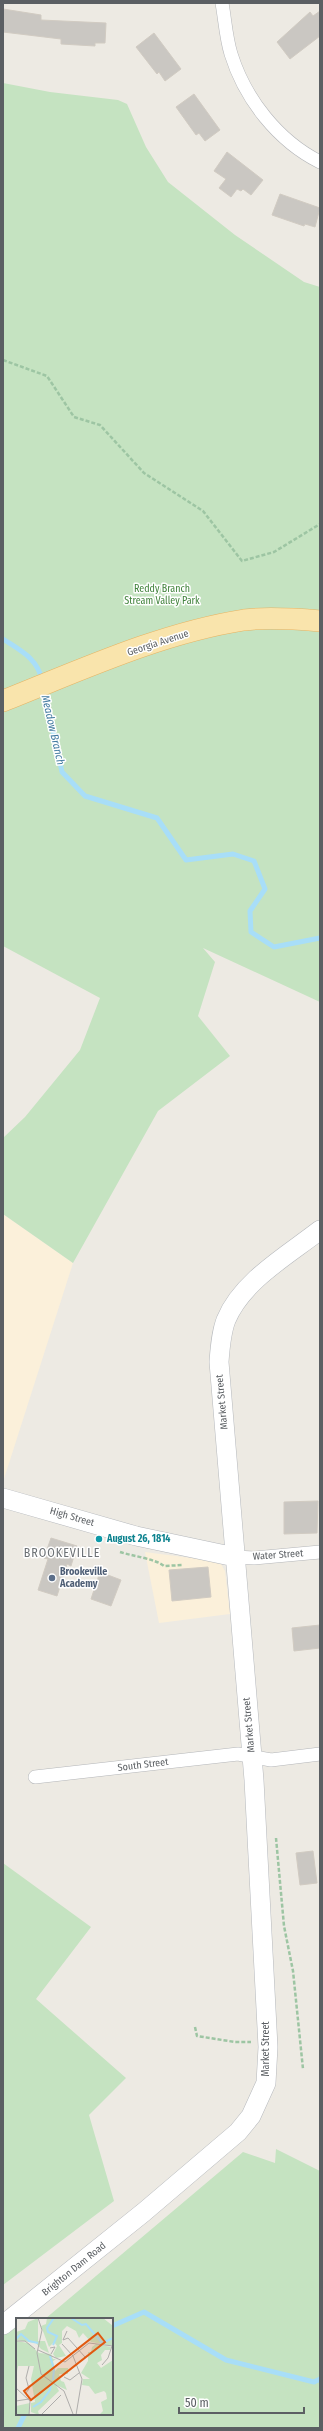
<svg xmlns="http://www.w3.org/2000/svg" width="323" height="2431" font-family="'Fira Sans Condensed',sans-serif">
<rect width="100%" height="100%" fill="#edeae3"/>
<path fill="#fbf0da" d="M 3,1214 L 73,1263 L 3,1482 Z
M 145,1552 L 206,1560 L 221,1564 L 225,1571 L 230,1614 L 159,1623 Z"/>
<path fill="#c5e3c1" d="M 3,83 L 50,92 L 118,100 L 127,104 L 146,147 L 168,182 L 235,235 L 304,282 L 320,287 L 320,1002 L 203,948 L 215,962 L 198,1016 L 230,1056 L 158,1111 L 73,1263 L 3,1214 L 3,1138 L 25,1117 L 80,1050 L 100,998 L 3,946 Z
M 3,1863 L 91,1927 L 36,1999 L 126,2078 L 89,2115 L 114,2201 L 3,2285 Z
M 276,2149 L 320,2171 L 320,2428 L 3,2428 L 3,2317 L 18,2305 L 30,2319 L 17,2319 L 17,2414 L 112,2414 L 112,2319 L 45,2319 L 243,2152 L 275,2163 Z"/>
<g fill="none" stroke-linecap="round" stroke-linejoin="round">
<path stroke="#a8def8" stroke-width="5" d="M 3,639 C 21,651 37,658 42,680
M 44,690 L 62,772 L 85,796 L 157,818 L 186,860 L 233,854 L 254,861 L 265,889 L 250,911 L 251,932 L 274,947 L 320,938
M 112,2326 L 144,2312 L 226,2360 L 314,2382 L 320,2379
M 18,2428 L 25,2414"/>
</g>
<path fill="#cac7c2" stroke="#d1cbc2" d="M 3,9 L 41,15 L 41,20 L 106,23 L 105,43 L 95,43 L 95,46 L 61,44 L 61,39 L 3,32 Z
M 320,11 L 320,36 L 290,59 L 277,42 L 310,12 L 313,16 Z
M 154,33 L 181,69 L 165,81 L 159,72 L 157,74 L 136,47 Z
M 194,94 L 220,130 L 205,141 L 199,133 L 196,135 L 176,107 Z
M 227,152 L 263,180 L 251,195 L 243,189 L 241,191 L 237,189 L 231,197 L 219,188 L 226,179 L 214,171 Z
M 280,194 L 320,208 L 315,227 L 305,224 L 304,226 L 272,215 Z
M 318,1501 L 317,1533 L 284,1534 L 284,1502 Z
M 51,1538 L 77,1546 L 71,1566 L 67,1564 L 57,1596 L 38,1590 L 48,1559 L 44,1558 Z
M 208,1567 L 211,1597 L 172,1601 L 169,1570 Z
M 100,1572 L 121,1580 L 111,1606 L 91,1599 Z
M 320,1625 L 320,1648 L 294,1651 L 292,1628 Z
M 313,1851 L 317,1883 L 300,1885 L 296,1853 Z"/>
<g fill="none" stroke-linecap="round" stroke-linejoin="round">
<g stroke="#b4b6b9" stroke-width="14">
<path id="minor" d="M 222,3 C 225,20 226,38 231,54 C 245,99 278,141 320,162
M 235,1557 L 254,1558 L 320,1552
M 35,1777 L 238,1754 L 271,1760 L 320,1754"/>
</g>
<g stroke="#b5b8bc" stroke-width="20">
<path id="secondary" d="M 3,1498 L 136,1536 L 235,1557
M 3,2325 L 144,2212 L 238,2132 L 251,2116 L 266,2083 L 268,2047 L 254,1780 L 219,1362 C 220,1348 221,1333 226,1320 C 242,1281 288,1255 320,1230"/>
</g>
<g stroke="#e6b363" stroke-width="22">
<path id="primary" d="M 3,701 C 81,670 161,633 244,620 C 268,617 296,619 320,621"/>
</g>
<path stroke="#9dc5a3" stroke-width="2.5" stroke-dasharray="4 2" stroke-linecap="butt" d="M 3,360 L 47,376 L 74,417 L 100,425 L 144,473 L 203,511 L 242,561 L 274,552 L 320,524
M 120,1552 C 132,1556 156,1559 164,1566 L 183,1565
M 276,1838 L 284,1926 L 293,1971 L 303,2069
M 195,2027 L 197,2036 L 235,2042 L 251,2042"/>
<use href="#minor" stroke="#fff" stroke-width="13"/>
<use href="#secondary" stroke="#fff" stroke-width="19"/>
<use href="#primary" stroke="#f9e4ac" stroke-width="21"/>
</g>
<circle fill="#0f9aa8" stroke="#fff" stroke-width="1.5" cx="99" cy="1539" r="4"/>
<circle fill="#5c6f8a" stroke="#fff" stroke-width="1.5" cx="52" cy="1578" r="4"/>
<g text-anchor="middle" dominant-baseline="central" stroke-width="3" stroke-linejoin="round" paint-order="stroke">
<g font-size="10" fill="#40823b" stroke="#fff">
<text x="162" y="589">Reddy Branch<tspan x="162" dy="12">Stream Valley Park</tspan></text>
</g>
<g font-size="10" fill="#5b5f63" stroke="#fff">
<text transform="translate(158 643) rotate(-18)">Georgia Avenue</text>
<text transform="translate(222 1402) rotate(-95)">Market Street</text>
<text transform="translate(72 1517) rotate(16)">High Street</text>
<text transform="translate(278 1555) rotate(-4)">Water Street</text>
<text transform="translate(249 1725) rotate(-95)">Market Street</text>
<text transform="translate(143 1765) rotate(-7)">South Street</text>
<text transform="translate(266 2049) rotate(-90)">Market Street</text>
<text transform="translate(74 2269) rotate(-39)">Brighton Dam Road</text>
</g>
<g font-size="10" font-weight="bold" fill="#0d838f" stroke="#fff" text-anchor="start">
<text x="107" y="1539">August 26, 1814</text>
</g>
<g font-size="10" font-weight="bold" fill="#4e5e75" stroke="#fff" text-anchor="start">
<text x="60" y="1572">Brookeville<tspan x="60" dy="12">Academy</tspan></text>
</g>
<g font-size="11" font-style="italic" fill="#437ba1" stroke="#fff">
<text transform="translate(53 730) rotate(77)">Meadow Branch</text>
</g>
<g font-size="12" letter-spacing="1" fill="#6c7175" stroke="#fff">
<text x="62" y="1553">BROOKEVILLE</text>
</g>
</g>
<g transform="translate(16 2318)">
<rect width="97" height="97" fill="#edeae3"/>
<path d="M 22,0 L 22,23 L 29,23 L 33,35 L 25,31 L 20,25 L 0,22 L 0,14 L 9,11 L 12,4 ZM 31,0 L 87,0 L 97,8 L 97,28 L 75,24 L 67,15 L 63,20 L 60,13 L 51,8 L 46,13 L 46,25 L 43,27 L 50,38 L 40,40 L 37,36 L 41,28 L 38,24 L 33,29 L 25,8 L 30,6 ZM 0,23 L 12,25 L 23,35 L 35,36 L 37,41 L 40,41 L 37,43 L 39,53 L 42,50 L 52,50 L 52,56 L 43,56 L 45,63 L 48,64 L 51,72 L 40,67 L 43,73 L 22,93 L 23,97 L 15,94 L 15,85 L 19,84 L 15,61 L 18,48 L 2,48 L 0,59 ZM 80,26 L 95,29 L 94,32 L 89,32 L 85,37 L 86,42 L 81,45 L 85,50 L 97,42 L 97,97 L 84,96 L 87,93 L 85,84 L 91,81 L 90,75 L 88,73 L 79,76 L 73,68 L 66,67 L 67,61 L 74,61 L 65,55 L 72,43 L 72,34 L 75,34 L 76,29 ZM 14,85 L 13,97 L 0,97 L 0,88 Z" fill="#c5e3c1"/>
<path fill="none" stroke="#a8def8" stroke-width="2" d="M 55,0 L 66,7 L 70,6 L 86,25 L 97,20M 0,21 L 5,16 L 13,23 L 22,25M 37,27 L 41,18 L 32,14 L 31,10 L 38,0M 34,38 L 38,51 L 37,62M 17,89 L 25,84 L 34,72 L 35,65"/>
<path fill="none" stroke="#afaeac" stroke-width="1" d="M 22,0 L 26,12 L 21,35 L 25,56 L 48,73 L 57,96M 51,13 L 47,22 L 52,20 L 69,39M 0,23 L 9,23 L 19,31M 46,26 L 57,38M 34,30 L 39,29 L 35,36M 22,32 L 49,44 L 73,25 L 97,28M 57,38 L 66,61 L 60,97M 86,47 L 92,40 L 96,28M 48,59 L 54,62 L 63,55M 0,70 L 14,83 L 13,97M 9,76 L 13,71 L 10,60 L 13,48M 0,83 L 13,81M 25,97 L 45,77"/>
<path fill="#e15910" fill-opacity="0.15" stroke="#e15910" stroke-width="2" d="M 82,15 L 89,24 L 15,82 L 8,73 Z"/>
<rect width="97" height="97" fill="none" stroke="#5b5f63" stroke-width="2"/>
</g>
<rect width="323" height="2431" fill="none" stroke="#5b5f63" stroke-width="8"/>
<path d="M179 2407v6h125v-6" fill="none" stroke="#5b5f63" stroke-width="2"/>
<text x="185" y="2407" font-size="12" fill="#5b5f63" stroke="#ffffff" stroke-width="3" paint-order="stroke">50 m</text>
</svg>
